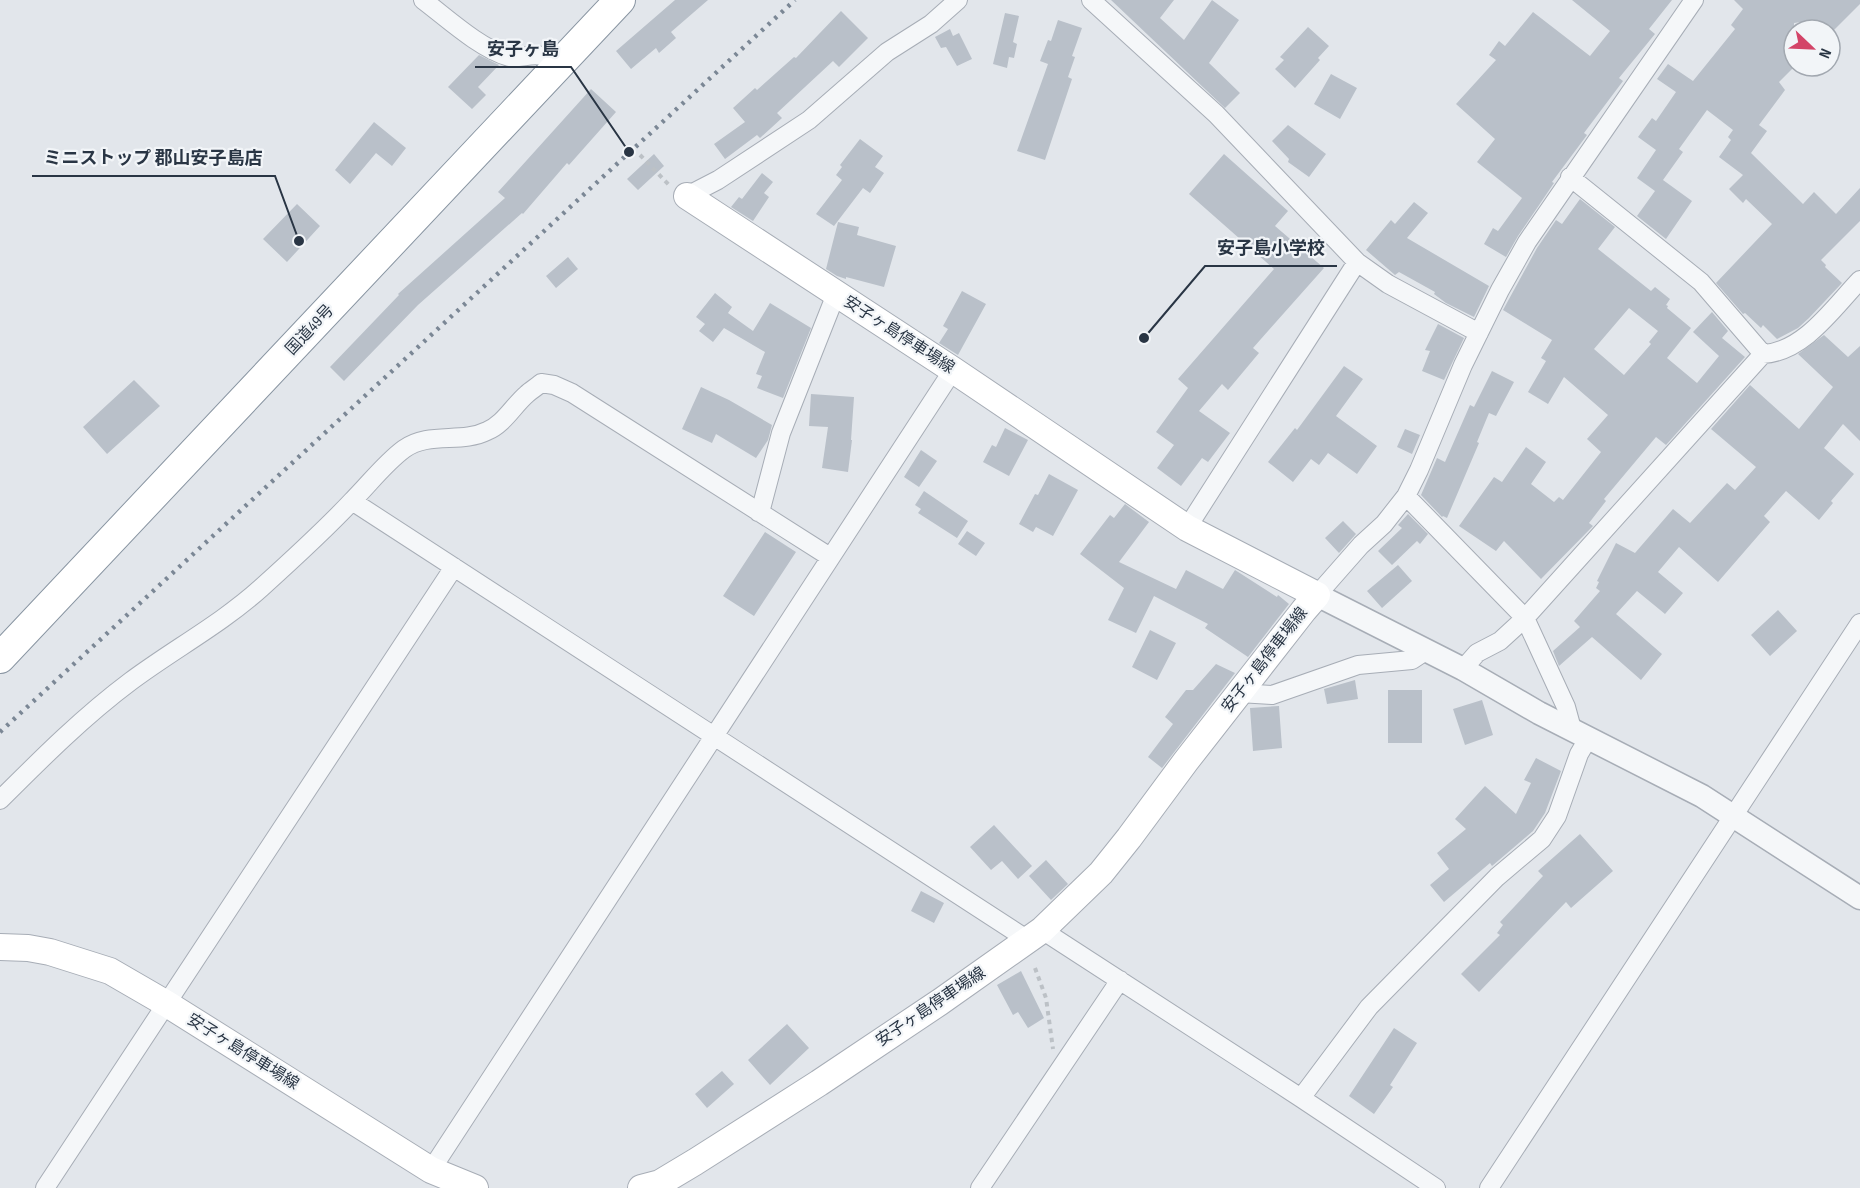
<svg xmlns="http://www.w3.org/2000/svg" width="1860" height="1188" font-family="'Sofia Sans Condensed','Noto Sans JP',sans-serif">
<rect width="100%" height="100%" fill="#e2e6eb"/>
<path fill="#b9c0c9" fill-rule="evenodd" d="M 675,0 L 708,0 L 671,32 L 676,38 L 659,53 L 656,48 L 631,69 L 616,51 Z
M 1111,0 L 1174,0 L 1160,18 L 1184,40 L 1212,0 L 1239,20 L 1209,63 L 1240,93 L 1225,108 Z
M 1572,0 L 1672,0 L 1649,29 L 1655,34 L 1619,78 L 1623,81 L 1584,133 L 1587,135 L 1552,182 L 1554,183 L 1518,236 L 1506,257 L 1484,244 L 1493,228 L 1498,231 L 1522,198 L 1477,162 L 1495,139 L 1456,104 L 1496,60 L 1489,55 L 1499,41 L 1505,46 L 1533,12 L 1590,56 L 1610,31 Z
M 1734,0 L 1860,0 L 1860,4 L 1830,34 L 1830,30 L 1825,30 L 1815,20 L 1794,23 L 1794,67 L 1779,82 L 1785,90 L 1759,125 L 1767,131 L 1751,153 L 1803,204 L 1814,192 L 1836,214 L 1860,188 L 1860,221 L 1821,260 L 1826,265 L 1825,267 L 1842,283 L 1809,318 L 1798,328 L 1777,339 L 1763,325 L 1761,328 L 1745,313 L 1743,314 L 1716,283 L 1772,224 L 1746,199 L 1743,203 L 1729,189 L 1743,175 L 1719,157 L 1731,140 L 1728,137 L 1733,130 L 1707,110 L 1679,149 L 1683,152 L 1663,180 L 1692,201 L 1666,239 L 1637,216 L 1655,191 L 1637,178 L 1656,150 L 1638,137 L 1652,118 L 1656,121 L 1676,92 L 1657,79 L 1668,64 L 1693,81 L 1735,29 L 1731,25 L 1743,9 Z
M 841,11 L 868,38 L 839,67 L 833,61 L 777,113 L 782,118 L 760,138 L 757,135 L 725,159 L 714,144 L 745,122 L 733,108 L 755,88 L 757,90 L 794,57 L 796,58 Z
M 1005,13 L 1019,16 L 1013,42 L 1017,44 L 1014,58 L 1009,57 L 1007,68 L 993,64 Z
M 1058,20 L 1082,28 L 1072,56 L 1075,57 L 1068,77 L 1072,79 L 1045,160 L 1017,151 L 1048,64 L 1040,61 L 1048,40 L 1051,41 Z
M 1308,27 L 1329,46 L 1318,58 L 1320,60 L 1295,88 L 1275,69 L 1284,60 L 1280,57 Z
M 950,29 L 953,36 L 959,33 L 972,59 L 957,66 L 946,47 L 941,48 L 935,37 Z
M 479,55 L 499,65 L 478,87 L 486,95 L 472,109 L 448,87 Z
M 1331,74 L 1357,88 L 1340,119 L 1314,104 Z
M 591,89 L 616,112 L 569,165 L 567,163 L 523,214 L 522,213 L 418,305 L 344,381 L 330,367 L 399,295 L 398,294 L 505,198 L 498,192 Z
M 374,122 L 406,148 L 392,166 L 376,153 L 350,184 L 335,170 Z
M 1288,125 L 1326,154 L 1309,177 L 1288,162 L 1289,159 L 1272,141 Z
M 860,139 L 883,156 L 875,167 L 884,173 L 870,193 L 863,188 L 834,226 L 816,214 L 842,180 L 836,175 L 842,167 L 840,165 Z
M 654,154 L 664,166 L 638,190 L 627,179 Z
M 1224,154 L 1288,211 L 1275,226 L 1324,268 L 1253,348 L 1259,353 L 1228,390 L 1222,384 L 1199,411 L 1230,433 L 1208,462 L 1202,458 L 1181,486 L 1157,468 L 1174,445 L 1156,432 L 1188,388 L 1178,379 L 1274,269 L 1189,194 Z
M 762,173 L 773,182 L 764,193 L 769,197 L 753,221 L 731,207 L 739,197 L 742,199 Z
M 1580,199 L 1615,227 L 1598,249 L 1651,291 L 1655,287 L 1670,299 L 1666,305 L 1668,306 L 1667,308 L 1691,328 L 1667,358 L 1697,383 L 1719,356 L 1693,332 L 1712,312 L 1728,331 L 1722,338 L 1745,357 L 1666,445 L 1656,437 L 1604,499 L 1606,501 L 1589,523 L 1593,526 L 1541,579 L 1504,541 L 1496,551 L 1459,526 L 1494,477 L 1502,482 L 1526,447 L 1546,462 L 1531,484 L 1554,502 L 1559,497 L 1563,500 L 1601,452 L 1587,439 L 1608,415 L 1564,377 L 1548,404 L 1528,392 L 1546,361 L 1541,358 L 1552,340 L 1503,310 L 1537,248 L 1556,220 L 1562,224 ZM 1629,308 L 1658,331 L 1649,342 L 1651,344 L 1624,375 L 1594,349 Z
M 1414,202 L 1428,213 L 1407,238 L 1489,286 L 1474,317 L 1446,303 L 1434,294 L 1435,292 L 1399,272 L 1395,275 L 1366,250 L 1391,220 L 1395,224 Z
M 297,204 L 320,226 L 287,262 L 263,239 Z
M 838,222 L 859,227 L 857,235 L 896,246 L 884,287 L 846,277 L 846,279 L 837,276 L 826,269 Z
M 568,257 L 578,269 L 556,288 L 546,276 Z
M 962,291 L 986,304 L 958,355 L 939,343 L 948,329 L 943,326 Z
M 715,293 L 732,307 L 728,313 L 753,331 L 770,303 L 811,328 L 783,398 L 757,388 L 762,376 L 756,374 L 765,352 L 724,328 L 713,342 L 699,331 L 705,324 L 696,317 Z
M 1438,324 L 1464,338 L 1444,380 L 1422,371 L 1430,351 L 1425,350 Z
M 1824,335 L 1848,357 L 1860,346 L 1860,441 L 1843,424 L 1824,448 L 1854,474 L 1831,501 L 1833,503 L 1819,520 L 1786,491 L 1764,516 L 1770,522 L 1718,582 L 1679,547 L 1658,572 L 1683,593 L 1665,614 L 1637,591 L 1616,614 L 1662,654 L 1641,680 L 1592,637 L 1559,666 L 1553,651 L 1580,627 L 1574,621 L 1600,591 L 1596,588 L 1599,582 L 1597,581 L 1616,543 L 1635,553 L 1673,509 L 1690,523 L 1727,483 L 1735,490 L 1756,467 L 1711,429 L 1750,385 L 1799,429 L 1833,387 L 1798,354 Z
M 1344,366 L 1363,379 L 1336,416 L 1377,446 L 1357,474 L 1328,453 L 1319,465 L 1311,459 L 1293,482 L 1268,462 L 1295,428 L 1297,430 Z
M 1492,371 L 1514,382 L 1496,416 L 1489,413 L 1477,442 L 1479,443 L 1447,518 L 1443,516 L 1442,517 L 1421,495 L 1437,458 L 1445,462 L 1470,405 L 1474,407 Z
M 134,380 L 160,406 L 107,454 L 83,427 Z
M 701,387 L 729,400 L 772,425 L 768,440 L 756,458 L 716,434 L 712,443 L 682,429 Z
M 811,394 L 854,397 L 851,440 L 852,440 L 848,472 L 822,468 L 828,427 L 809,426 Z
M 1005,428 L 1028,440 L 1009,476 L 983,462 L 992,445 L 996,447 Z
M 1405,429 L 1420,435 L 1412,454 L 1397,447 Z
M 921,450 L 937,461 L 919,487 L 904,477 Z
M 1049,474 L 1078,490 L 1053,536 L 1036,527 L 1033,532 L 1019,524 L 1035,494 L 1038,495 Z
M 924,491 L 968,521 L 957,538 L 918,513 L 921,509 L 915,505 Z
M 1125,504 L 1149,522 L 1119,562 L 1176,589 L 1186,570 L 1223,589 L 1235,570 L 1277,597 L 1278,595 L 1289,604 L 1248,657 L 1205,628 L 1208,624 L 1154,596 L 1136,633 L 1108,620 L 1124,588 L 1080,554 L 1110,515 L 1114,518 Z
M 1408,514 L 1428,534 L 1420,544 L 1417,541 L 1392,565 L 1378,551 L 1402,528 L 1398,525 Z
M 1343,521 L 1356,534 L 1339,553 L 1325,538 Z
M 967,531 L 985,543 L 976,556 L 958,544 Z
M 765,532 L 796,552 L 754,616 L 723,596 Z
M 1398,565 L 1412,581 L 1382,608 L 1367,591 Z
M 1778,610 L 1797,631 L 1770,656 L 1751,635 Z
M 1150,630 L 1176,643 L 1157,680 L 1132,667 Z
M 1216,664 L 1235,673 L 1162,768 L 1148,757 L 1173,724 L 1165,717 L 1186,690 L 1193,690 Z
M 1355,680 L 1358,699 L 1327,704 L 1324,689 Z
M 1388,690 L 1422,690 L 1422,743 L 1388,743 Z
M 1482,700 L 1493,735 L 1465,745 L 1453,709 Z
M 1279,706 L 1282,748 L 1253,751 L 1250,708 Z
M 1536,758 L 1561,771 L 1545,813 L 1533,831 L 1492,866 L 1490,863 L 1444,902 L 1430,885 L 1449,869 L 1437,853 L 1466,829 L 1455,819 L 1485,786 L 1516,814 L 1531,783 L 1524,780 Z
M 994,825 L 1032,866 L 1018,879 L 1002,861 L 991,870 L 970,847 Z
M 1580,834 L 1613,871 L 1571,908 L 1566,902 L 1479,992 L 1461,974 L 1500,935 L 1497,933 L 1503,925 L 1500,922 L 1543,876 L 1538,871 Z
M 1046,860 L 1068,884 L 1051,900 L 1029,876 Z
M 921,891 L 944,903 L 934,923 L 911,911 Z
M 1021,971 L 1044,1018 L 1028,1028 L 1018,1012 L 1013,1015 L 997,985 Z
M 787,1024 L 809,1048 L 770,1085 L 748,1060 Z
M 1394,1028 L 1417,1043 L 1390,1085 L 1393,1087 L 1374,1114 L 1349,1096 Z
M 722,1071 L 734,1084 L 707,1108 L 695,1094 Z"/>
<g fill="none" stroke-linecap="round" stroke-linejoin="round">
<g stroke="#a7adb6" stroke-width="20">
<path id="minor" d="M 423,0 C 447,18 479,48 509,57 C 520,59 531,53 542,56 C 547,57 553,62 557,66
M 1091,0 L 1216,114 L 1357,262 L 1388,284 L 1479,333
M 1570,177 L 1701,282 L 1763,354
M 687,196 L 718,180 L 809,120 L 887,52 L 931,24 L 958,0
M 1406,496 L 1525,618 L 1566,707 L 1572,729
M 352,501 L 1028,940
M 758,512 L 762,505 L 781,433 L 836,294
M 1187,528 L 1357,262
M 1317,595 L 1361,545 L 1384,524 L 1406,496 L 1419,470 L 1463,365 L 1500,290 L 1527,242 L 1694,0
M 1463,669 L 1477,653 L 1500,641 L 1525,618 L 1763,354 C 1804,352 1834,307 1860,280
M 1239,693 L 1272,695 L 1358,665 L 1412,660 L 1427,650
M 0,800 C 42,758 84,716 131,681 C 174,649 221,624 261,588 C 292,560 324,531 353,500 C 370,483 385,463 404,449 C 429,431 461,444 487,431 C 504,424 513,406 527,394 C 531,390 537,387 541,383 L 554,385 L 572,393 L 830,557
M 1042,930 L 1301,1098 L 1436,1188
M 1301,1098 L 1369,1007 L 1497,877 L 1542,839 L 1557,816 L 1579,754 L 1589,737
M 431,1170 C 605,904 777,636 953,370
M 45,1188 L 454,567
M 980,1188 L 1120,980
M 1489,1188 L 1860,623"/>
</g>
<g stroke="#a7adb6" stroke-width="25">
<path id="tertiary" d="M 1317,595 L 1463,669 L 1539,713 L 1702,796 L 1860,898"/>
</g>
<g stroke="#a7adb6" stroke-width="28">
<path id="secondary" d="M 0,947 L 28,948 L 50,952 L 110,971 L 167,1004 L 431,1170 L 475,1188
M 641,1188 L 660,1183 L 695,1162 L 819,1083 L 940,1002 L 1042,930 L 1101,873 L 1129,838 L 1186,761 L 1304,610 L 1317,595 L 1187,528 L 953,370 L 687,196"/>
</g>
<g stroke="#8995a2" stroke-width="32">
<path id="trunk" d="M 0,658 L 620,0"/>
</g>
<path stroke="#bcc1c6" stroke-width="4" stroke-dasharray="4.5 4.5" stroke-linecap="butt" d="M 640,155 L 671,187
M 1035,968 L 1046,998 L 1053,1049"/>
<use href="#minor" stroke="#f5f7f9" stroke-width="18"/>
<use href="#tertiary" stroke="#f5f7f9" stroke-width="22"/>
<use href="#secondary" stroke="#fff" stroke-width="26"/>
<use href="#trunk" stroke="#fff" stroke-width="30"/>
<path stroke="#7b8795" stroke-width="4.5" stroke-dasharray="3 6" stroke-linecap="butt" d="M 0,732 L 795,0"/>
</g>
<g text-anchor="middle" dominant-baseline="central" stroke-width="4.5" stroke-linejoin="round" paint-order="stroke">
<g font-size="16" fill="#293544" stroke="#f2f5f8">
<text transform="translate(310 330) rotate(-47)">国道49号</text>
<text transform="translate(899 335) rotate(33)">安子ヶ島停車場線</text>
<text transform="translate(1265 660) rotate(-52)">安子ヶ島停車場線</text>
<text transform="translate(931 1007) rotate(-34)">安子ヶ島停車場線</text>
<text transform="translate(243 1052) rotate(32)">安子ヶ島停車場線</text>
</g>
</g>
<path fill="none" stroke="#293544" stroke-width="2" d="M629 152L571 67H475M299 241L275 176H32M1144 338L1205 266H1337"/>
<g fill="#293544" stroke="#f2f5f8" stroke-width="2">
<circle cx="629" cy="152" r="6"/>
<circle cx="299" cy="241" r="6"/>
<circle cx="1144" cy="338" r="6"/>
</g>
<g font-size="18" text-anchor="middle" font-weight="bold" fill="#293544" stroke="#f2f5f8" stroke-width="4.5" stroke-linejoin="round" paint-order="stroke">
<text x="523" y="55">安子ヶ島</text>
<text x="153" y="164">ミニストップ 郡山安子島店</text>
<text x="1271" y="254">安子島小学校</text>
</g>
<g transform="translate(1812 48) rotate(113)"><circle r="28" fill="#f2f5f8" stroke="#a2a8b0" stroke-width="1.5"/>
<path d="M0-4.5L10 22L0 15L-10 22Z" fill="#d34468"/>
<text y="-9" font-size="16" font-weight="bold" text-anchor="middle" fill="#293544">N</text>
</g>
</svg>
